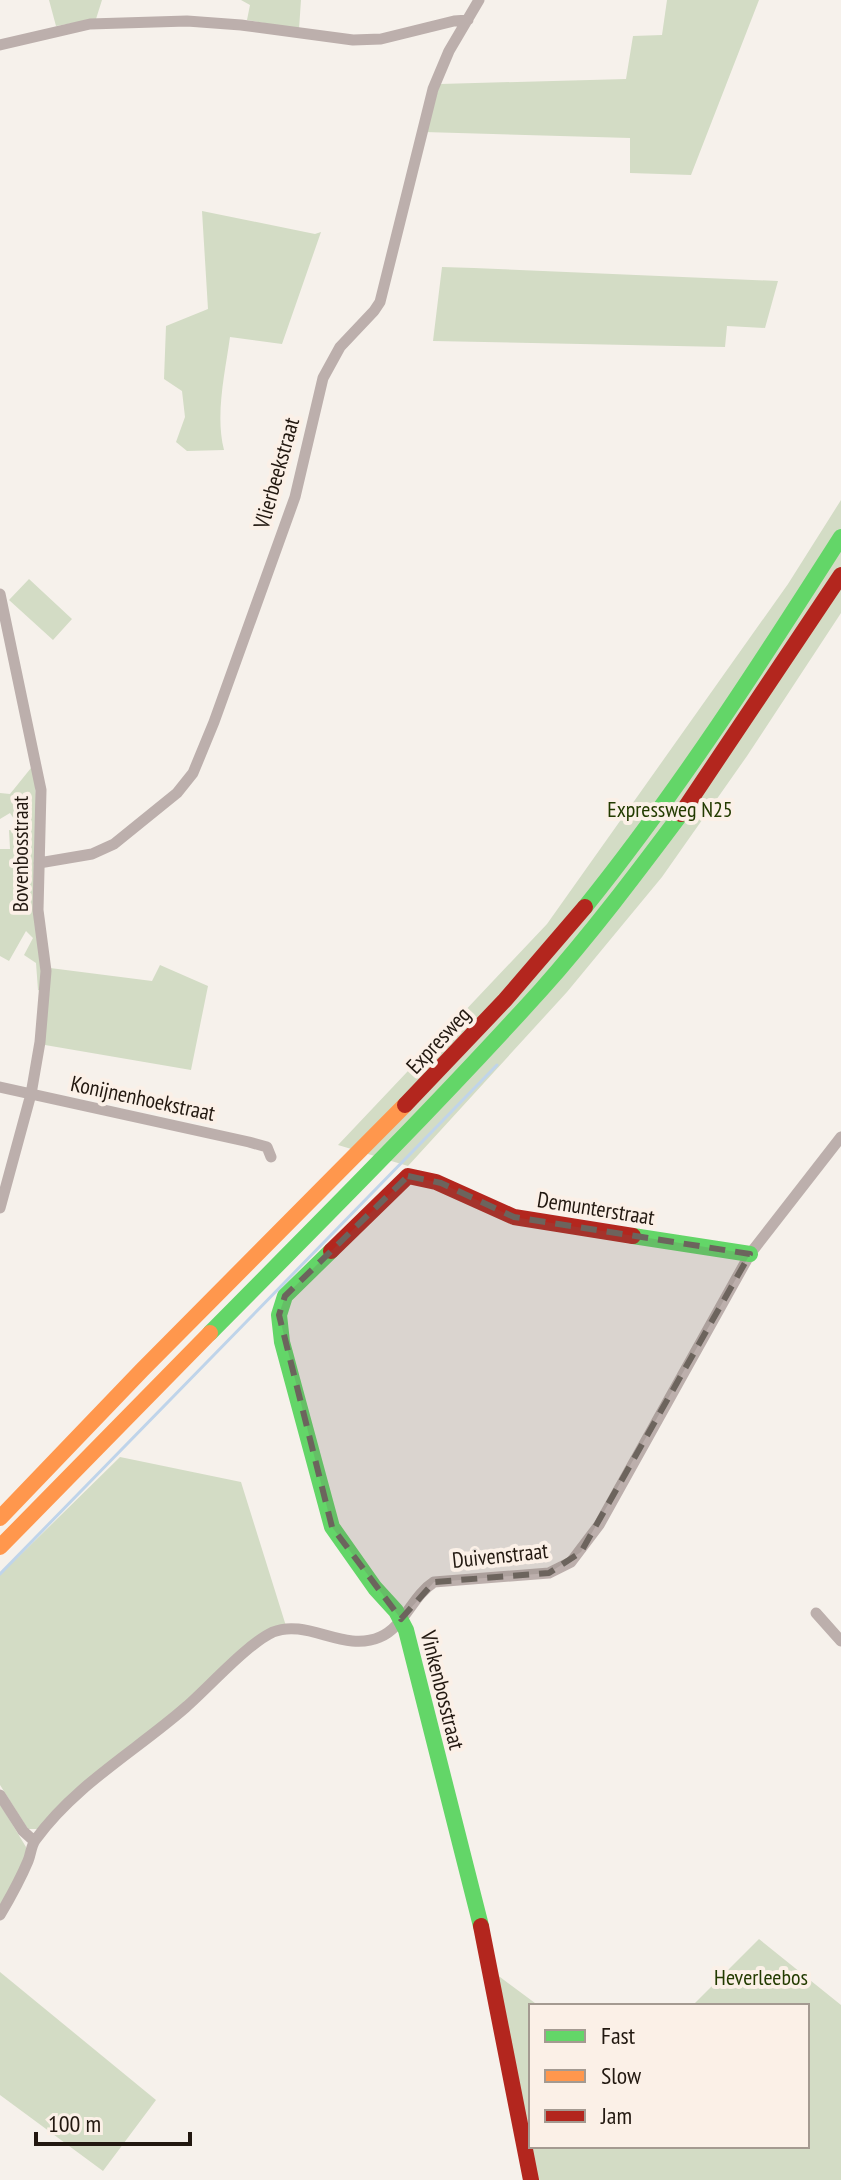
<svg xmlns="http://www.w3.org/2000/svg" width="841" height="2180" font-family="'PT Sans Narrow',sans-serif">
<rect width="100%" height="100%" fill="#f6f1eb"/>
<path fill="#d3dcc5" d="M 49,0 L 102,0 L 96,19 L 56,26 Z
M 241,0 L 301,0 L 299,29 L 247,20 L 250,5 Z
M 667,0 L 759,0 L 691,175 L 630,173 L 630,138 L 424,132 L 440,84 L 626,79 L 633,36 L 662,35 Z
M 202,211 L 315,234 L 321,232 L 282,344 L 230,337 C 225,373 215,415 224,450 L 187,451 L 176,442 L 185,417 L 182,391 L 164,379 L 166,326 L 208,309 Z
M 442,267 L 474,268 L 778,281 L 765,328 L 727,326 L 725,347 L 433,341 Z
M 841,500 L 841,613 L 747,756 L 662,877 L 567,992 L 408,1166 L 338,1145 L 547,924 L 788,584 Z
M 29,579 L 72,619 L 53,640 L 9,600 Z
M 35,763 L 38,910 L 50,968 L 152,981 L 160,965 L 208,986 L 191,1070 L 45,1045 L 44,992 L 38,990 L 36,963 L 24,955 L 33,938 L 26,931 L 9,961 L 0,956 L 0,849 L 10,849 L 9,830 L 25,833 L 26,827 L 16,822 L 10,813 L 0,819 L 0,793 L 10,794 Z
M 120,1457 L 241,1482 L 286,1626 L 187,1702 L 38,1829 L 28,1829 L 0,1785 L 0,1575 Z
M 0,1804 L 26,1847 L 27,1853 L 0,1910 Z
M 759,1939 L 841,2005 L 841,2180 L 537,2180 L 496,1974 L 539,2006 L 531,2006 L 531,2146 L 807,2146 L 807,2006 L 692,2006 Z
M 0,1972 L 156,2100 L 103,2171 L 0,2095 Z"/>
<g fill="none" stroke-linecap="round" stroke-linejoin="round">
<path stroke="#bfd4ea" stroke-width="3" d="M 0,1574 L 497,1065"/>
<path stroke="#bcafac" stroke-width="11" d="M 0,45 L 90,24 L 187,21 L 241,25 L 353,40 L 381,39 L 454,21 L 468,20
M 0,594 L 41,790 L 38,910 L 46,971 L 40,1042 L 31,1094 L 0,1208
M 39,863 L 92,854 L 114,844 L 177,793 L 193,773 L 214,722 L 295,497 L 323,378 L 340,347 L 374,311 L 380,302 L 433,89 L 449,51 L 479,0
M 0,1087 L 249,1142 L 267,1147 L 271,1157
M 816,1613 L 841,1641
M 0,1795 L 23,1831 L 34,1841
M 0,1915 C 10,1898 20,1880 28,1861 C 31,1854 31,1845 36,1839 C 75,1785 137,1750 186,1707 C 209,1687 247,1644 273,1632 C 307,1618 344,1653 380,1637 C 404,1627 412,1596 434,1582 L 549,1573 L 571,1562 L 599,1525 L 750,1254 L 841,1137"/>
<path stroke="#63d668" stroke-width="16" d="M 585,907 C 679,790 760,664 841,537
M 633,1236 L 750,1254
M 331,1251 L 285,1296 L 279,1315 L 282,1342 L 332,1527 L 375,1588 L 396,1611 L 406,1630 L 481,1926
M 210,1333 C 322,1220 434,1108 541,990 C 591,934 636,874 681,814"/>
<path stroke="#ff974d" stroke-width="16" d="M 0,1518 L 142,1370 L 405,1105
M 0,1547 L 210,1333"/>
<path stroke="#b3261e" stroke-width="16" d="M 681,814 L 841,575
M 405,1105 L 505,1000 L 585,907
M 331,1251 L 408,1176 L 436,1182 L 514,1217 L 633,1236
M 481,1926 L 531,2180"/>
</g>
<path fill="#6c645d" fill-opacity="0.2" stroke="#6c645d" stroke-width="6" stroke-dasharray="16 10" stroke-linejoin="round" d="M 408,1176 L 441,1183 L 514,1217 L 750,1254 L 581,1552 L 549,1573 L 434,1582 L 401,1619 L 332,1527 L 279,1315 L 285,1296 Z"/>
<g text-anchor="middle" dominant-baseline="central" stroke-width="8" stroke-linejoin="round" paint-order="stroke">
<g font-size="22" fill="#221810" stroke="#fbf0e7">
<text transform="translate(276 473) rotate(-74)">Vlierbeekstraat</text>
<text transform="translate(20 854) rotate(-90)">Bovenbosstraat</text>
<text transform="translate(438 1040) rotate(-47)">Expresweg</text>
<text transform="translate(143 1098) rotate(12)">Konijnenhoekstraat</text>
<text transform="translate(596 1208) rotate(9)">Demunterstraat</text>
<text transform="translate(500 1555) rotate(-6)">Duivenstraat</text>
<text transform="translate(443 1690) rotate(76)">Vinkenbosstraat</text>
</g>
<g font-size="22" fill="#233b00" stroke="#fbf0e7">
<text x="670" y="809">Expressweg N25</text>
<text x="761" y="1977">Heverleebos</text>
</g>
</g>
<rect x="529" y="2004" width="280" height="144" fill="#fbf0e7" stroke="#a49a91" stroke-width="2"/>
<rect x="545" y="2030" width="40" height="12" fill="#63d668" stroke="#a49a91" stroke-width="2"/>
<text x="601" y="2044" font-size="24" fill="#221810">Fast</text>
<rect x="545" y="2070" width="40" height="12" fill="#ff974d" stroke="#a49a91" stroke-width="2"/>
<text x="601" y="2084" font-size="24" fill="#221810">Slow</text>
<rect x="545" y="2110" width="40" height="12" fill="#b3261e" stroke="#a49a91" stroke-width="2"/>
<text x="601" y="2124" font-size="24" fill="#221810">Jam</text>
<path d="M36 2132v12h154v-12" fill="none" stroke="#221810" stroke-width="4"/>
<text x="48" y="2132" font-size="24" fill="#221810" stroke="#fbf0e7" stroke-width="6" paint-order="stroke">100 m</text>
</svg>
